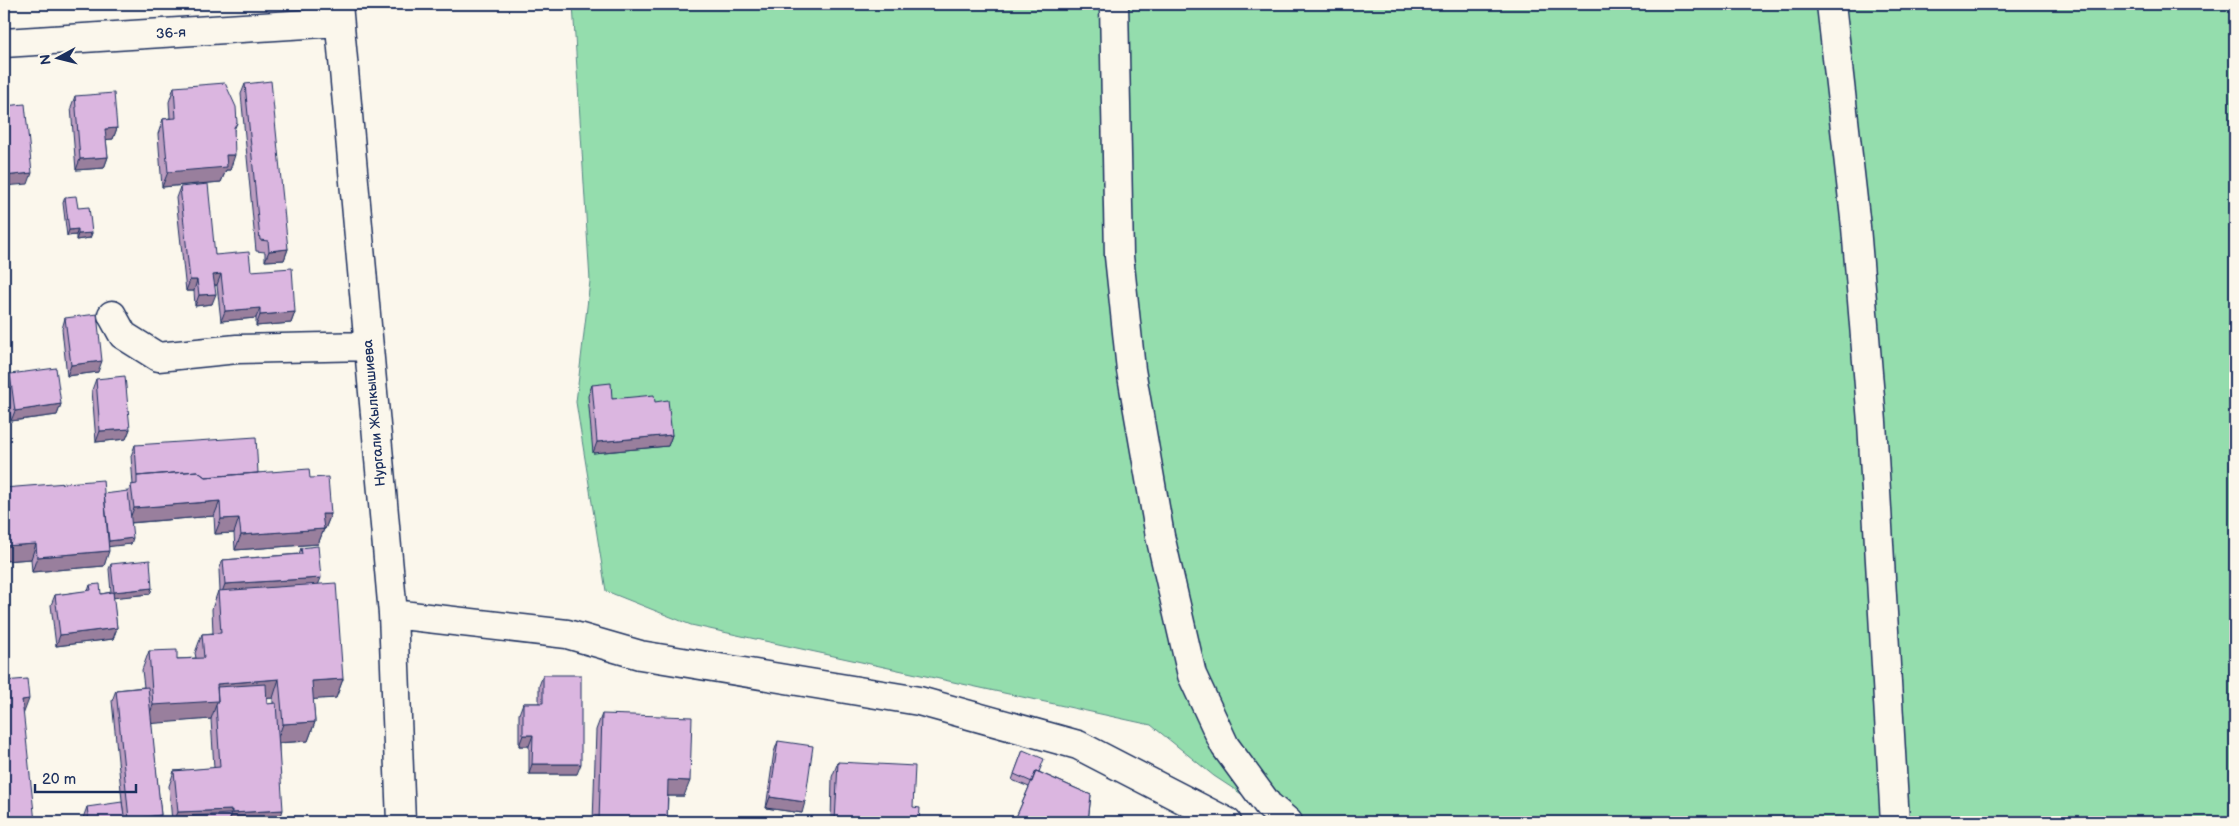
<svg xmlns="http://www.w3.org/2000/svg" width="2239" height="826" font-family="'Balsamiq Sans',sans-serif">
<rect width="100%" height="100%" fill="#fbf7ec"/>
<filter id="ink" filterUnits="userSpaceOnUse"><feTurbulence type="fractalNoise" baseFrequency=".02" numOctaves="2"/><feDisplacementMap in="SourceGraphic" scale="10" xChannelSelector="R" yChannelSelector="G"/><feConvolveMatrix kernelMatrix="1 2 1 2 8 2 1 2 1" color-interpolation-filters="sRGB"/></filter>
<g filter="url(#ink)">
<path fill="#94ddad" stroke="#588686" d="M 573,4 L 2235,4 L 2235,822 L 1284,822 L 1214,776 L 1151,725 L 691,625 L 606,591 L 576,402 L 590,281 Z"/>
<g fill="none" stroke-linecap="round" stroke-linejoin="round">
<g stroke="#1b2f5e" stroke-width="31">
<path id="minor" d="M 338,4 L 393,614 L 401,822
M 1114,4 L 1119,256 L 1131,370 L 1160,536 L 1192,675 L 1225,746 L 1268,805 L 1288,822
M 1831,4 L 1856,227 L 1872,422 L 1895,822
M 4,43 L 339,22
M 112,315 L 123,335 L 158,357 L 237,349 L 368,346
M 393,614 L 567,634 L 640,655 L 919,701 L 1078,745 L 1227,822"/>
</g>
<use href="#minor" stroke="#fbf7ec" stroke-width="28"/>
</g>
<path fill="#bc9dc1" stroke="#1b2f5e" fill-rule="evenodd" d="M 245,84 L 288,249 L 284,260 L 265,261 L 265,252 L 256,251 L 241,94 Z
M 174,87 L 237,123 L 234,130 L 230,170 L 226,170 L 221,182 L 162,187 L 158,134 L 163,119 L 170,118 L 169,102 Z
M 75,96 L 117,128 L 113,139 L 106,139 L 108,157 L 104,168 L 76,170 L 71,107 Z
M 180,187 L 215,255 L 251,271 L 295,312 L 291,323 L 256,326 L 256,318 L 221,321 L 217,285 L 215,285 L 212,304 L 195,306 L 194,291 L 186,291 L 176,198 Z
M 65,197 L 78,208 L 92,233 L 90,238 L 76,240 L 76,235 L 67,236 L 63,203 Z
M 65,318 L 98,372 L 67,376 L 62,329 Z
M 10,374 L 61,404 L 57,415 L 11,421 L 6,385 Z
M 96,379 L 130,429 L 126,439 L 96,442 L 92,390 Z
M 592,385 L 612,399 L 655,402 L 672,435 L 668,446 L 593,453 L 588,396 Z
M 135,445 L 258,473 L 310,478 L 331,514 L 325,529 L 324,529 L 318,544 L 235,550 L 234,533 L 215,534 L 214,516 L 131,523 L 131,544 L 109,546 L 104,566 L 32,572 L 31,559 L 4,561 L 4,488 L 104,494 L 128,493 L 131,485 L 133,485 L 131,456 Z
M 301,548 L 318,584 L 343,679 L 336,698 L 313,699 L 315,722 L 308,741 L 279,743 L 279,822 L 172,822 L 169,786 L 174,771 L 214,768 L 211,719 L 151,723 L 161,815 L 158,822 L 83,822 L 83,818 L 87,807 L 124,820 L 112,701 L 116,690 L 144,687 L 142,670 L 149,651 L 177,659 L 196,658 L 195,653 L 202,634 L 213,633 L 212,609 L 218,591 L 220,591 L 219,570 L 223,560 L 299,554 ZM 267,698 L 273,698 L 273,704 L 267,704 Z
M 111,564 L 152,588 L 150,594 L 113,597 L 117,628 L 113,639 L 56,646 L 51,605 L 55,595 L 88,591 L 90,585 L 101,594 L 111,592 L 109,569 Z
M 543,675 L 577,774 L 529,774 L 529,746 L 519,746 L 519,714 L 523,703 L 539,703 L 539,686 Z
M 602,714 L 684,796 L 668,796 L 667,822 L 593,822 L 596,730 Z
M 778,741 L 802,813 L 766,808 L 774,752 Z
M 1023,750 L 1039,772 L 1091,795 L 1088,822 L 1014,822 L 1029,787 L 1012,780 Z
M 838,762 L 913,807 L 919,822 L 831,822 L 832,777 Z"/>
<path fill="#997f9d" stroke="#1b2f5e" d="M 117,128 L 113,139 L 102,140 L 105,129 Z
M 226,155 L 235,155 L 230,170 L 226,170 L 221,182 L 162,187 L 168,172 Z
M 108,157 L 104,168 L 76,170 L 80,159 Z
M 32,173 L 28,184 L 4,186 L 4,176 Z
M 78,229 L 76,235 L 67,236 L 69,230 Z
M 92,233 L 90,238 L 76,240 L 78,234 Z
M 288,249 L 284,260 L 265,261 L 269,251 Z
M 221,274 L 217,285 L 209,285 L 213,275 Z
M 190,280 L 197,280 L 194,291 L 186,291 Z
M 216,294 L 212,304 L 195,306 L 199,295 Z
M 260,308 L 256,318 L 221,321 L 225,311 Z
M 295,312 L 291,323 L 256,326 L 260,315 Z
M 102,361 L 98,372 L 67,376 L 71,365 Z
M 61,404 L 57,415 L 11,421 L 15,411 Z
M 130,429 L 126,439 L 96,442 L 100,431 Z
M 672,435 L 668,446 L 593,453 L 597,442 Z
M 220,501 L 214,516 L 128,523 L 134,508 Z
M 322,514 L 331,514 L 325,529 L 317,529 Z
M 239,518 L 234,533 L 215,534 L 221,519 Z
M 324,529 L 318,544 L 235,550 L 241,535 Z
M 133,538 L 131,544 L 106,547 L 109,541 Z
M 36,544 L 31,559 L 4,561 L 4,546 Z
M 109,551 L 104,566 L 32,572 L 37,557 Z
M 321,578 L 317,588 L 221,595 L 225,584 Z
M 152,588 L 150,594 L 112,598 L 114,592 Z
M 117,628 L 113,639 L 56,646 L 60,635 Z
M 279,679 L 273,698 L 217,702 L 211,719 L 146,724 L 153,705 L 217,684 Z
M 343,679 L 336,698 L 305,700 L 312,681 Z
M 29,699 L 23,715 L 22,700 Z
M 315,722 L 308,741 L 276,743 L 283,724 Z
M 523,735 L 533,735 L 529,746 L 519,746 Z
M 532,764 L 581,764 L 577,774 L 529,774 Z
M 668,780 L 690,781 L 684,796 L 663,796 Z
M 770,797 L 805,802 L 802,813 L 766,808 Z
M 232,810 L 227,822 L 176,817 L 178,812 Z
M 283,810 L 279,822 L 229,822 L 232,813 Z
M 161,815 L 158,822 L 128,822 L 129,819 Z"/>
<path fill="#dbb6e0" stroke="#1b2f5e" d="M 271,81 L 288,249 L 269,251 L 268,241 L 260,240 L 245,84 Z
M 225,83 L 236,107 L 237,123 L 234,127 L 235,155 L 226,155 L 227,167 L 168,172 L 163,119 L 176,118 L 174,87 Z
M 114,93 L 117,128 L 105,129 L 108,157 L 80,159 L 75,96 Z
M 25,104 L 32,173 L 4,176 L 4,106 Z
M 208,184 L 215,255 L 249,252 L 251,271 L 292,268 L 295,312 L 260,315 L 260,308 L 225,311 L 221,274 L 213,275 L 216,294 L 199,295 L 197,280 L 190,280 L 180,187 Z
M 76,196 L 78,208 L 89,207 L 92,233 L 78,234 L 78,229 L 69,230 L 65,197 Z
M 97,314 L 102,361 L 71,365 L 65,318 Z
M 56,368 L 61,404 L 15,411 L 10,374 Z
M 125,376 L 130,429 L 100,431 L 96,379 Z
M 611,383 L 612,399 L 654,395 L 655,402 L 668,400 L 672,435 L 597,442 L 592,385 Z
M 256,437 L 258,473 L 205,477 L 197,471 L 137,476 L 135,445 Z
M 309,469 L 310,478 L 328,477 L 331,514 L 322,514 L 324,529 L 241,535 L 239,518 L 221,519 L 220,501 L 134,508 L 131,485 L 137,484 L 137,476 L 197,471 L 205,477 Z
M 103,480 L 109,551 L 37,557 L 36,544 L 4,546 L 4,488 Z
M 128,491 L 133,538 L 109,541 L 104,494 Z
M 318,546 L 321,578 L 225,584 L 223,560 L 302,554 L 301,548 Z
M 150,560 L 152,588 L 114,592 L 111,564 Z
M 336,583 L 343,679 L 312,681 L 315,722 L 283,724 L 279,679 L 217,684 L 218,701 L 153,705 L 149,651 L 177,650 L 177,659 L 204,658 L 202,634 L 221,633 L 218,591 Z
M 100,584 L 101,594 L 113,592 L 117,628 L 60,635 L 55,595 L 91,590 L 90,585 Z
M 543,675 L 581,675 L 581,764 L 532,764 L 533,735 L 523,735 L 523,703 L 543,703 Z
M 27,679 L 29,699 L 22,700 L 35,822 L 4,822 L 4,681 Z
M 266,684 L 267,704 L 276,703 L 283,810 L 232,813 L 232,810 L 178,812 L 174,771 L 220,767 L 216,704 L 218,701 L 217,687 Z
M 148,687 L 161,815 L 129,819 L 116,690 Z
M 602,714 L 692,717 L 690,781 L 668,780 L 667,822 L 599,822 Z
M 778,741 L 813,746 L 805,802 L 770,797 Z
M 1023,750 L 1044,759 L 1039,772 L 1036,771 L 1032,782 L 1014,774 Z
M 838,762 L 915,766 L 913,807 L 920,808 L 919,822 L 835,822 Z
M 1036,771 L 1091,795 L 1088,821 L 1087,822 L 1014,822 Z
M 122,802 L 125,822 L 89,822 L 87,807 Z
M 230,814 L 230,822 L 176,822 L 176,817 Z"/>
</g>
<g text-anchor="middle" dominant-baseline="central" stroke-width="4.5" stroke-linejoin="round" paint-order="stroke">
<g font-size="14" fill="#1b2f5e" stroke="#fbf7ec">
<text transform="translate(171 33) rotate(-4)">36-я</text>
<text transform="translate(374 413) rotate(-95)">Нургали Жылкышиева</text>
</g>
</g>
<rect width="2239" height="826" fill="none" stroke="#fbf7ec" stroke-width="20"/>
<rect x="10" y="10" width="2219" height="806" fill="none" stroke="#1b2f5e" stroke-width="2" filter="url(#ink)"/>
<g transform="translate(58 58) rotate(263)" stroke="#fbf7ec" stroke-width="4" paint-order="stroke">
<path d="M0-4L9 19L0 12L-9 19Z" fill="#1b2f5e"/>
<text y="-8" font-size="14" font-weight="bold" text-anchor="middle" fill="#1b2f5e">N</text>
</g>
<path d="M35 784v8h101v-8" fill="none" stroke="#1b2f5e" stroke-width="2.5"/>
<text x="42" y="784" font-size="15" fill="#1b2f5e" stroke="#fbf7ec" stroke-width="4" paint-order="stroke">20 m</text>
</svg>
